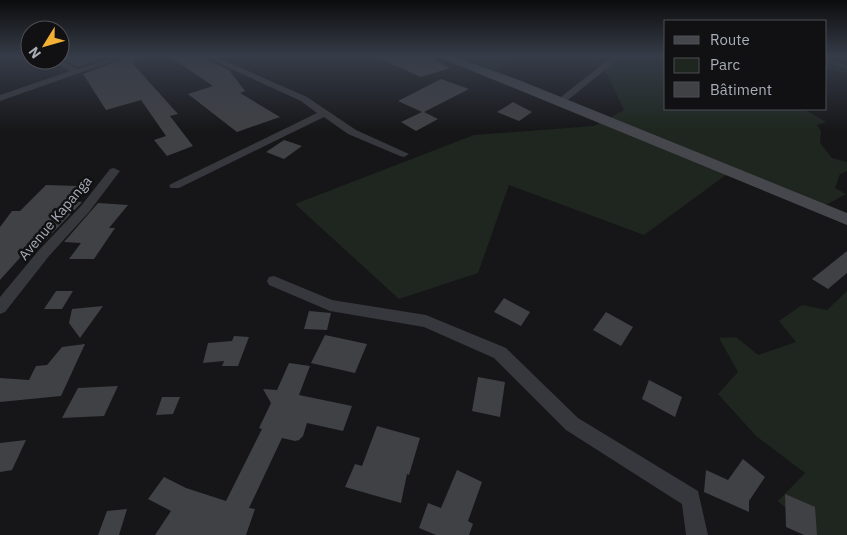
<svg xmlns="http://www.w3.org/2000/svg" width="847" height="535" font-family="'IBM Plex Sans',sans-serif">
<rect width="100%" height="100%" fill="#161618"/>
<path fill="#1e261f" d="M 454,56 L 522,56 L 493,71 Z
M 569,56 L 666,56 L 666,109 L 804,109 L 826,122 L 817,125 L 821,131 L 820,143 L 832,158 L 847,162 L 847,171 L 840,174 L 835,188 L 846,194 L 824,206 L 734,169 L 644,235 L 509,185 L 478,273 L 399,299 L 295,204 L 474,135 L 594,126 L 624,110 L 604,68 Z
M 826,56 L 847,56 L 847,73 L 826,69 Z
M 847,291 L 847,535 L 815,535 L 778,501 L 805,473 L 756,436 L 718,394 L 738,372 L 719,338 L 736,337 L 758,355 L 796,342 L 779,321 L 802,305 L 827,310 Z"/>
<g fill="none" stroke-linecap="round" stroke-linejoin="round">
<path stroke="#2c353c" stroke-width="3" d="M 826,60 L 847,67"/>
</g>
<path fill="#404145" d="M 68,56 L 110,56 L 78,67 L 60,58 Z
M 130,56 L 140,56 L 133,64 L 178,114 L 170,116 L 193,146 L 167,156 L 154,140 L 166,136 L 141,100 L 106,110 L 83,74 Z
M 169,56 L 200,56 L 229,70 L 245,91 L 240,93 L 280,117 L 237,132 L 188,94 L 213,86 Z
M 374,56 L 428,56 L 450,68 L 421,77 Z
M 441,79 L 469,89 L 424,112 L 438,119 L 416,131 L 401,122 L 422,112 L 398,101 Z
M 513,102 L 532,112 L 519,121 L 497,112 Z
M 284,140 L 302,146 L 284,159 L 266,152 Z
M 46,185 L 78,186 L 65,201 L 82,202 L 44,242 L 35,241 L 0,280 L 0,227 L 12,211 L 20,211 Z
M 98,203 L 128,205 L 109,228 L 115,228 L 94,259 L 69,259 L 81,243 L 64,242 Z
M 847,251 L 847,273 L 828,289 L 812,279 Z
M 56,291 L 73,291 L 62,309 L 44,309 Z
M 504,298 L 530,312 L 521,326 L 494,312 Z
M 103,306 L 80,338 L 69,323 L 72,309 Z
M 309,311 L 331,313 L 327,330 L 304,329 Z
M 606,312 L 633,327 L 621,346 L 593,330 Z
M 325,335 L 367,344 L 355,373 L 311,363 Z
M 234,336 L 249,337 L 238,366 L 222,366 L 224,361 L 203,363 L 208,343 L 232,341 Z
M 85,344 L 61,396 L 0,402 L 0,378 L 29,380 L 36,366 L 47,365 L 62,347 Z
M 289,363 L 310,366 L 299,395 L 352,406 L 343,431 L 307,423 L 303,436 L 299,440 L 295,441 L 282,438 L 249,508 L 255,509 L 246,535 L 155,535 L 171,511 L 148,499 L 164,477 L 186,488 L 226,501 L 262,429 L 259,428 L 271,403 L 263,389 L 277,390 Z
M 478,377 L 505,382 L 500,417 L 472,411 Z
M 649,380 L 682,397 L 675,417 L 642,399 Z
M 118,386 L 104,416 L 62,418 L 78,388 Z
M 162,397 L 180,397 L 173,414 L 156,415 Z
M 377,426 L 420,438 L 409,475 L 407,474 L 401,503 L 345,487 L 355,464 L 362,466 Z
M 26,440 L 12,470 L 0,472 L 0,443 Z
M 743,459 L 765,477 L 749,501 L 749,512 L 704,492 L 706,470 L 728,480 Z
M 457,470 L 482,482 L 468,521 L 473,524 L 469,535 L 436,535 L 419,528 L 428,503 L 441,508 Z
M 785,494 L 815,507 L 817,535 L 804,535 L 786,527 Z
M 127,509 L 119,535 L 98,535 L 107,511 Z"/>
<g fill="none" stroke-linecap="round" stroke-linejoin="round">
<path fill="#37383d" fill-rule="evenodd" d="M 116,56 L 128,56 L 0,101 L 0,95 L 70,71 L 50,60 L 60,60 L 78,69 Z
M 203,56 L 214,56 L 307,97 L 356,130 L 409,154 L 404,157 L 400,156 L 348,134 L 324,117 L 179,188 L 171,188 L 169,186 L 171,184 L 317,113 L 301,101 Z
M 613,56 L 622,56 L 563,104 L 557,104 L 557,100 Z
M 114,168 L 120,171 L 89,212 L 49,256 L 5,312 L 0,314 L 0,297 L 39,250 L 81,206 L 110,169 Z
M 274,276 L 332,300 L 426,315 L 506,348 L 578,418 L 698,491 L 708,535 L 686,535 L 682,504 L 566,430 L 494,358 L 424,327 L 330,311 L 269,285 L 267,281 L 269,277 Z"/>
<path fill="#45474d" fill-rule="evenodd" d="M 436,56 L 452,56 L 519,80 L 847,213 L 847,225 Z"/>
</g>
<linearGradient id="sky" x2="0" y2="1"><stop stop-color="#0c0c0d"/><stop offset="0.43" stop-color="#363c48"/><stop offset="1" stop-color="#363c48" stop-opacity="0"/></linearGradient>
<rect width="847" height="131" fill="url(#sky)"/>
<g text-anchor="middle" dominant-baseline="central" stroke-width="5" stroke-linejoin="round" paint-order="stroke">
<g font-size="14" fill="#a8adb8" stroke="#111113">
<text transform="translate(55 218) rotate(-50)">Avenue Kapanga</text>
</g>
</g>
<rect x="664" y="20" width="162" height="90" fill="#111113" stroke="#4d4f55"/>
<rect x="674" y="36" width="25" height="8" fill="#45474d" stroke="#4d4f55"/>
<text x="710" y="45" font-size="15" fill="#a8adb8">Route</text>
<rect x="674" y="58" width="25" height="15" fill="#1e261f" stroke="#4d4f55"/>
<text x="710" y="70" font-size="15" fill="#a8adb8">Parc</text>
<rect x="674" y="82" width="25" height="15" fill="#404145" stroke="#4d4f55"/>
<text x="710" y="95" font-size="15" fill="#a8adb8">Bâtiment</text>
<g transform="translate(45 45) rotate(233)"><circle r="24" fill="#111113" stroke="#4d4f55"/>
<path d="M0-4L9 19L0 12L-9 19Z" fill="#f2b134"/>
<text y="-8" font-size="14" font-weight="bold" text-anchor="middle" fill="#a8adb8">N</text>
</g>
</svg>
